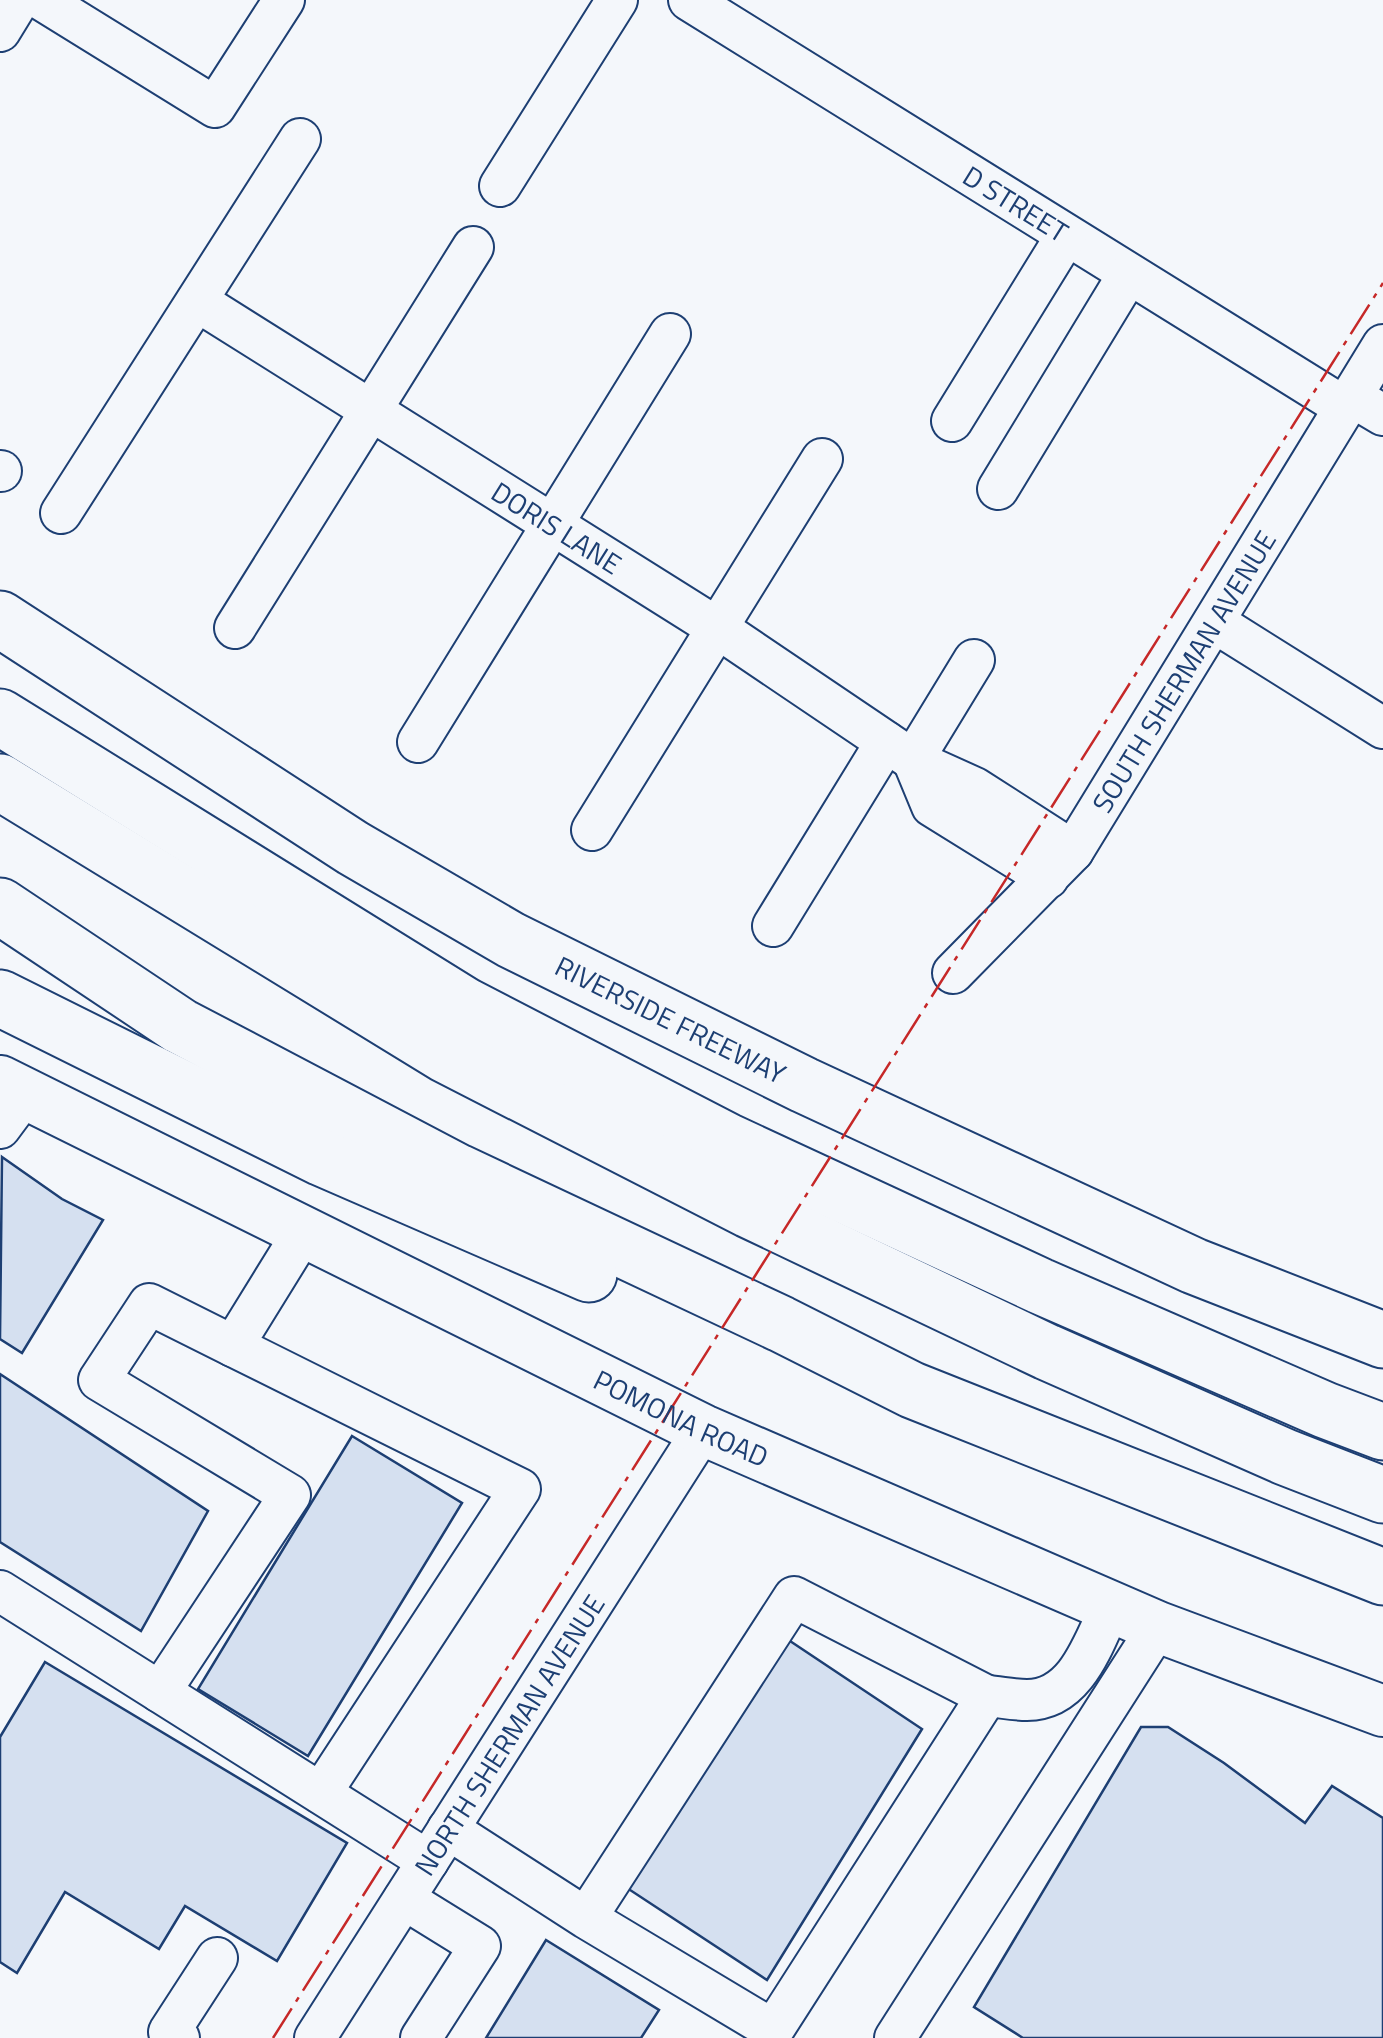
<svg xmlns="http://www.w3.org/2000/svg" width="1383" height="2038" font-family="'Titillium Web',sans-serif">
<rect width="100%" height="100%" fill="#f4f7fb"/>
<path fill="#d5e0f0" stroke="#1d3f73" stroke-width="2.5" d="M 2,1157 L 62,1199 L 103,1220 L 22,1353 L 0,1339 Z
M 0,1374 L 208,1511 L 141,1631 L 0,1542 Z
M 352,1436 L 462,1503 L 308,1756 L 198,1689 Z
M 787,1639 L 922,1729 L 767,1980 L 627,1888 Z
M 45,1662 L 347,1843 L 277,1961 L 185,1906 L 159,1949 L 65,1892 L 17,1973 L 0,1962 L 0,1737 Z
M 1141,1727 L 1168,1727 L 1224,1763 L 1305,1823 L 1332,1786 L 1383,1818 L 1383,2038 L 1023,2038 L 974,2007 Z
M 546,1940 L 659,2010 L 641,2038 L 486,2038 Z"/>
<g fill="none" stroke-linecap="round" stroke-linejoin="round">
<g stroke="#1d3f73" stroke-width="44">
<g id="minor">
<path d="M 42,0 L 215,107 L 284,0"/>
<path id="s1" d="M 689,0 L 1344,407"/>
<path d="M 0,31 L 19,0"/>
<path d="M 500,186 L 617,0"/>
<path id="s2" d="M 197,301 L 719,629 L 913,760 L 975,788 L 1073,851"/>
<path d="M 1351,396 L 1383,415"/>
<path d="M 952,421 L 1066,236"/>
<path d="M 0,471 L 1,471"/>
<path d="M 998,489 L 1128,275"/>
<path d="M 61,513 L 300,139"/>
<path d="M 1214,622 L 1383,728"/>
<path d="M 235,628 L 473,247"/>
<path d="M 418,742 L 670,334"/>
<path d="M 913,760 L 932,806 L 1048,878"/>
<path d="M 913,760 L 974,660"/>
<path d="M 592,830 L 822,459"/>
<path d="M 773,926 L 886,742"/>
<path id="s3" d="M 953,973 L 1073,851 L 1383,345"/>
<path d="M 0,1128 L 26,1093"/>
<path d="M 304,1231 L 233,1346 L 520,1489 L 321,1793"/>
<path d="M 0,1591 L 428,1861"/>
<path d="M 160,1692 L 290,1495 L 99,1380 L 149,1304 L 233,1346"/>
<path d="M 987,1696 C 1000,1697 1014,1700 1027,1700 C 1076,1700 1093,1644 1111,1606"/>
<path d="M 448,1829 L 586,1918 L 773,2030 L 987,1696 L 794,1597 L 586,1918"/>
<path d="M 404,1899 L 480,1946 L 421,2038"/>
<path d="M 179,2038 L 169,2032 L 217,1958"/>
<path id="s4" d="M 315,2038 L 703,1430"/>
<path d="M 895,2038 L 1158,1627"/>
</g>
</g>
<g stroke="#1d3f73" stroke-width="54">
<g id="major">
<path id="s5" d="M 0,1081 L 703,1430 L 1158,1627 L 1383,1711"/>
</g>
</g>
<g stroke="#1d3f73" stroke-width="59">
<g id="highway">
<path id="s6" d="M 0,619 L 353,848 L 511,940 L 804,1085 L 1194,1266 L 1383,1340"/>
<path d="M 0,717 L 466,1006 L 727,1141 L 1040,1286 L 1325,1410 L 1383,1432"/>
<path d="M 0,782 L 446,1055 L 749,1210 L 1047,1352 L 1285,1457 L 1383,1495"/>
<path d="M 0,906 L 180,1026 L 458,1172 L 781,1324 L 912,1390 L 1383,1577"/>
<path d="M 0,998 L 322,1158 L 589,1274"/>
</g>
</g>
<use href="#minor" stroke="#f4f7fb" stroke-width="40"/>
<use href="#major" stroke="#f4f7fb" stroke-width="50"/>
<use href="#highway" stroke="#f4f7fb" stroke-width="55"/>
<path stroke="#c62828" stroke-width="2.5" stroke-dasharray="35 8 5 8" stroke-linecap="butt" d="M 273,2038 L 1383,283"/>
</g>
<g text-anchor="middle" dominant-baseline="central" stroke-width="8" stroke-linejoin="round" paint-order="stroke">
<g font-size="28" fill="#1d3f73" stroke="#f4f7fb">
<text stroke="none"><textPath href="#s1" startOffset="385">D STREET</textPath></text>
<text stroke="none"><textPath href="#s2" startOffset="425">DORIS LANE</textPath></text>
<text stroke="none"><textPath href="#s3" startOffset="382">SOUTH SHERMAN AVENUE</textPath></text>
<text stroke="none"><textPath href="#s6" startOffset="782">RIVERSIDE FREEWAY</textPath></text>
<text stroke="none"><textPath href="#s5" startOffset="760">POMONA ROAD</textPath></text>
<text stroke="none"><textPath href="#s4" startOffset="360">NORTH SHERMAN AVENUE</textPath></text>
</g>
</g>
</svg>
